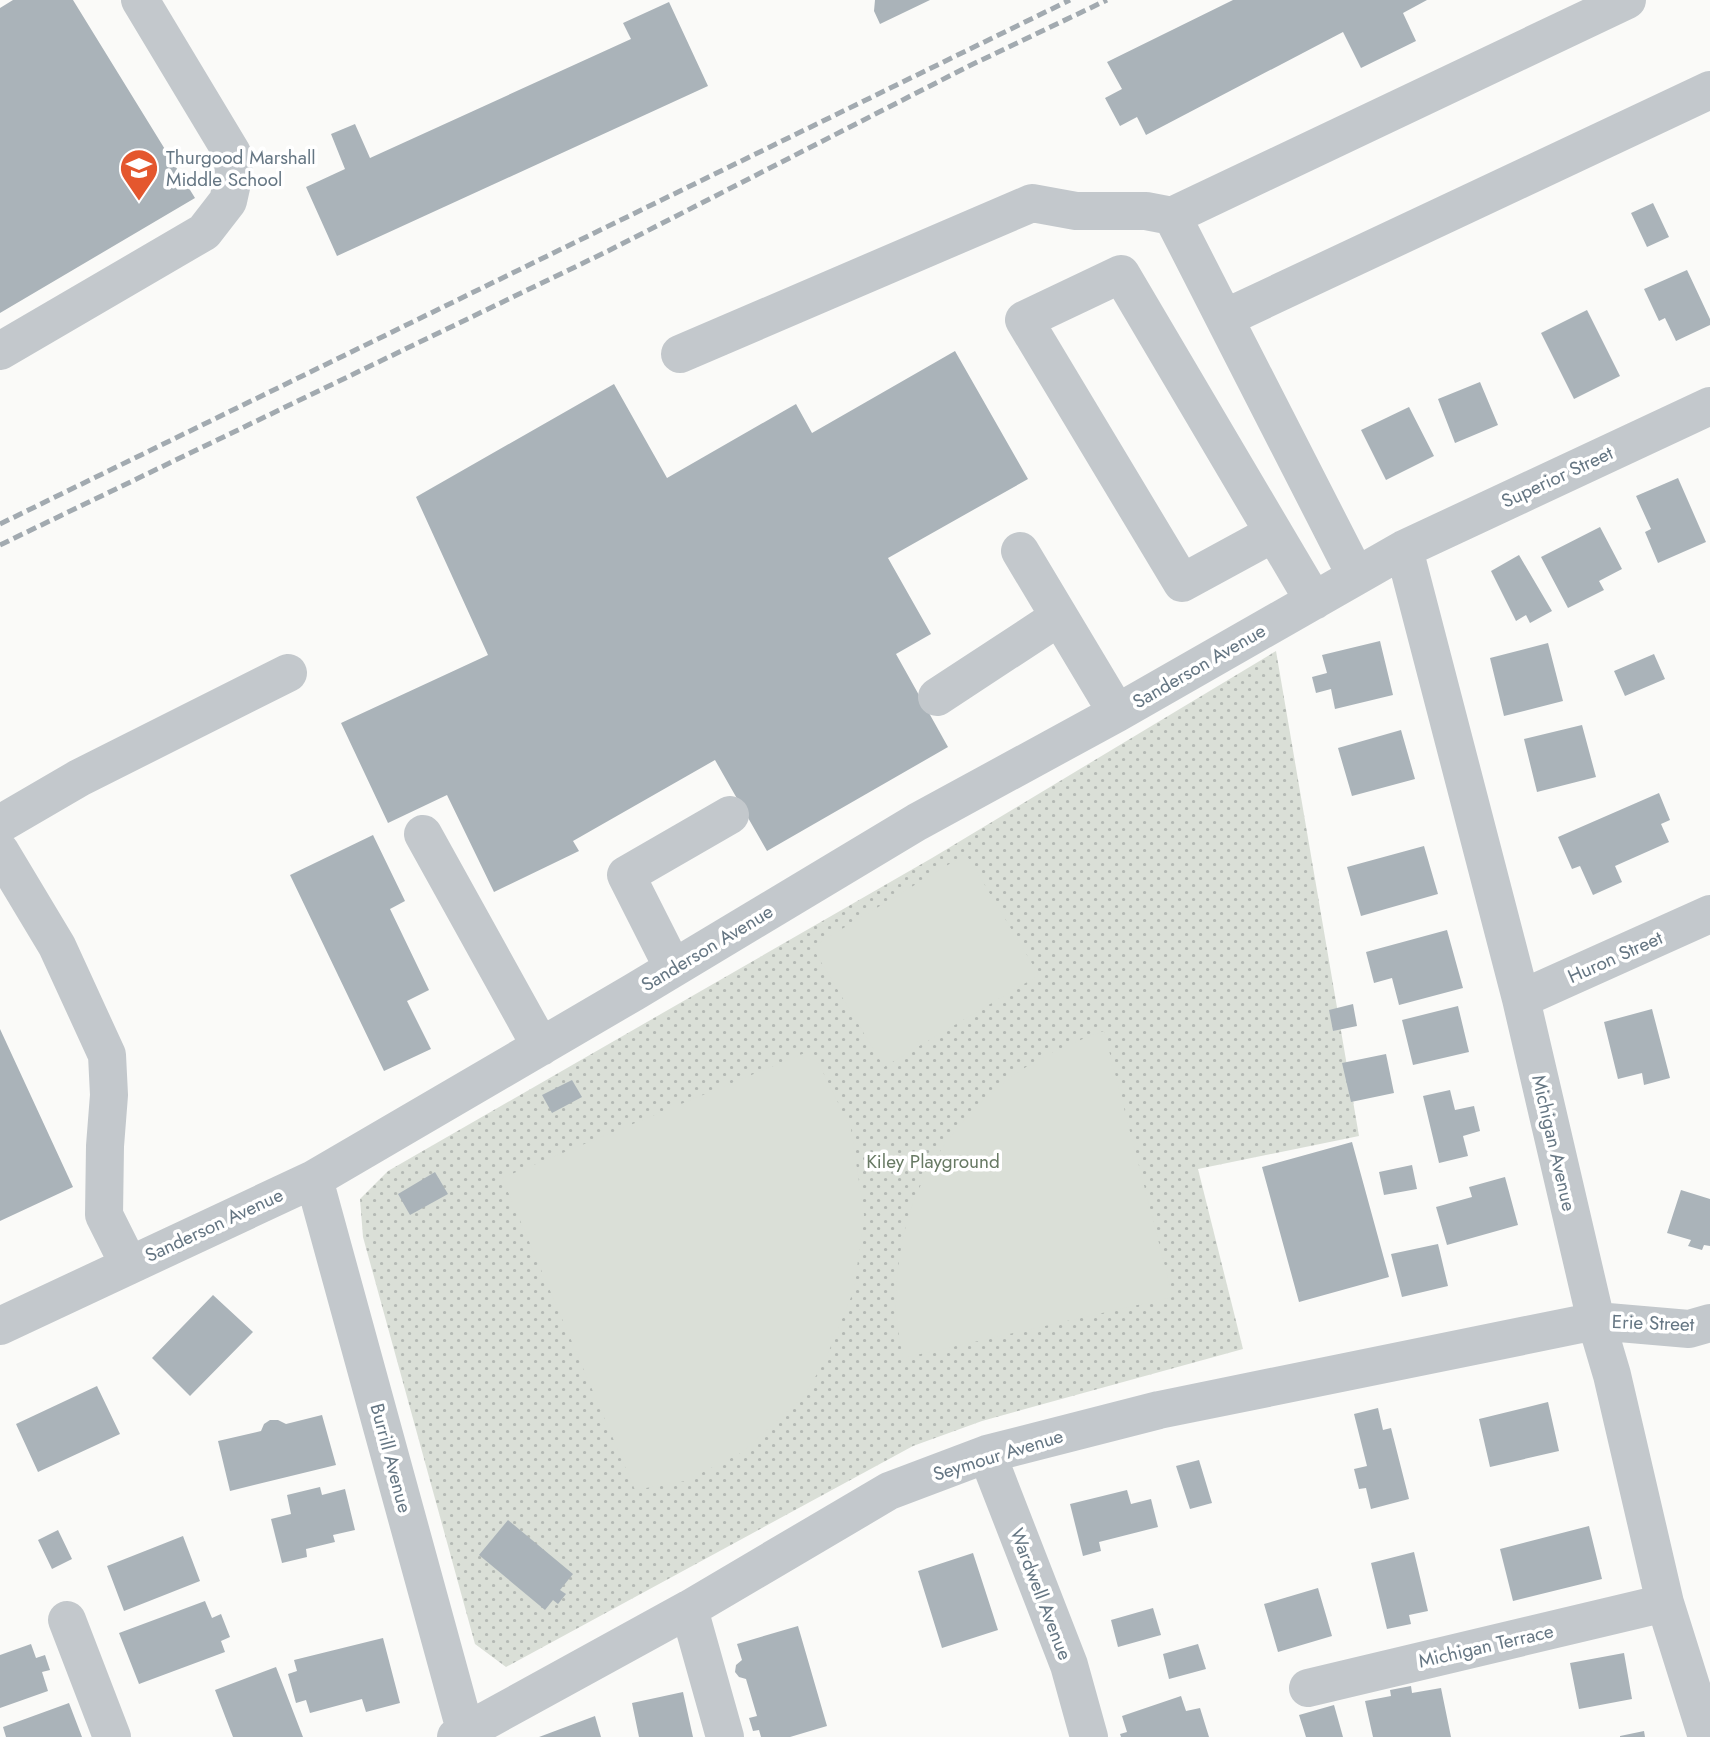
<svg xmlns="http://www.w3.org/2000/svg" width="1710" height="1737" font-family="Jost,sans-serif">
<defs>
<pattern id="park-dots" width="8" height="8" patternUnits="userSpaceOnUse" patternTransform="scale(1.75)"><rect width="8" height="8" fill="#dadfd7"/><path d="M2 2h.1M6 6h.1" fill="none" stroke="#b4b9b4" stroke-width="1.8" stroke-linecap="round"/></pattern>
</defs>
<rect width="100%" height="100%" fill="#fafaf8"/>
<path fill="url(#park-dots)" d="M 1276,651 L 1359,1136 L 1198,1169 L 1243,1349 L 982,1421 L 913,1446 L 506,1667 L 475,1644 L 363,1237 L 360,1199 L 388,1171 L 932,858 Z"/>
<path fill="#dadfd7" d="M 966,854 L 1039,975 L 884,1067 L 812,947 Z
M 1104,1031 L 1173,1297 L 903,1358 C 901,1341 895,1323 896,1305 C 896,1276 900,1244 909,1215 C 925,1161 971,1104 1017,1073 C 1044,1054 1074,1042 1104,1031 Z
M 812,1050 L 851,1129 L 864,1215 L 854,1290 L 824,1363 L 802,1398 L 741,1453 L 685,1481 L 635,1490 L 502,1178 Z"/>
<path fill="#aab3b9" d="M 13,0 L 73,0 L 195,198 L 0,313 L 0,8 Z
M 875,0 L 930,0 L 880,24 L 874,11 Z
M 1233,0 L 1427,0 L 1403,13 L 1416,41 L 1361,68 L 1343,32 L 1146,135 L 1137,117 L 1120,126 L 1105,98 L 1122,89 L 1107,62 Z
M 669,2 L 708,86 L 337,256 L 306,187 L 345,169 L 331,134 L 355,124 L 370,158 L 631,39 L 623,23 Z
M 1653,203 L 1669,237 L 1647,247 L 1631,213 Z
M 1687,270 L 1710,319 L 1710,325 L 1676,341 L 1665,318 L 1659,321 L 1644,289 Z
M 1587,310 L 1620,376 L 1574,399 L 1541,333 Z
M 955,351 L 1028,479 L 888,558 L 931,634 L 896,654 L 948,747 L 767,851 L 715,760 L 573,841 L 579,851 L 494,892 L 447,795 L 388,823 L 341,723 L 488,655 L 416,497 L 614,384 L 667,478 L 796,404 L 812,433 Z
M 1480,382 L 1498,425 L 1455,443 L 1438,399 Z
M 1409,407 L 1434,456 L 1386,480 L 1361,430 Z
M 1678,478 L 1706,542 L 1658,563 L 1645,532 L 1651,529 L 1636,496 Z
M 1600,527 L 1622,569 L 1599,581 L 1604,590 L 1568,608 L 1541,557 Z
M 1519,555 L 1552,611 L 1530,623 L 1526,615 L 1516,621 L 1491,571 Z
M 1380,641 L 1393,695 L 1335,709 L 1331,689 L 1316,693 L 1312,677 L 1327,673 L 1322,655 Z
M 1548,643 L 1563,701 L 1504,716 L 1490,658 Z
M 1654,654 L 1665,679 L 1625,696 L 1614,671 Z
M 1582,725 L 1596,777 L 1537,792 L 1524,739 Z
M 1401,730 L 1415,779 L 1352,796 L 1338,748 Z
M 1659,793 L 1670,820 L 1661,824 L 1669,842 L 1615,866 L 1622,882 L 1593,895 L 1580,866 L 1572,869 L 1558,837 Z
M 373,835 L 405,901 L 390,909 L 429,990 L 407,1001 L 431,1049 L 384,1071 L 290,875 Z
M 1424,846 L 1438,894 L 1361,916 L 1347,867 Z
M 1447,930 L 1463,988 L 1399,1005 L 1392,978 L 1374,983 L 1366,952 Z
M 1353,1004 L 1357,1026 L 1333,1031 L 1329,1010 Z
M 1458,1006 L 1469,1052 L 1413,1065 L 1402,1020 Z
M 1652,1009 L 1670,1078 L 1644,1085 L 1642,1073 L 1618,1079 L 1604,1022 Z
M 0,1029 L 73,1187 L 0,1221 Z
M 1386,1054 L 1394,1093 L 1351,1102 L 1342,1063 Z
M 572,1080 L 582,1097 L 552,1113 L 542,1095 Z
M 1450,1090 L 1455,1110 L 1474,1106 L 1480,1131 L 1463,1136 L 1468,1156 L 1439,1163 L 1423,1096 Z
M 1352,1142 L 1389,1277 L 1299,1302 L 1262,1167 Z
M 1412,1165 L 1417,1189 L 1384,1195 L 1379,1172 Z
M 435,1172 L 448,1194 L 410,1215 L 398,1194 Z
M 1505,1177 L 1518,1225 L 1447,1245 L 1436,1207 L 1472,1197 L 1469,1187 Z
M 1681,1190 L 1710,1199 L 1710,1246 L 1704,1245 L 1702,1250 L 1688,1246 L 1691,1240 L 1667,1233 Z
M 1438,1244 L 1448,1286 L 1402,1297 L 1391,1254 Z
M 213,1295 L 253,1332 L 190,1396 L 152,1358 Z
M 97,1386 L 120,1434 L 38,1472 L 16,1424 Z
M 1548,1402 L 1559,1451 L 1490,1467 L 1479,1419 Z
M 1378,1408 L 1383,1430 L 1391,1428 L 1409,1499 L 1371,1509 L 1366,1488 L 1359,1489 L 1354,1469 L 1367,1466 L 1354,1414 Z
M 322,1415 L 336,1465 L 230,1491 L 218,1441 L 261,1431 L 264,1424 L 270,1420 L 278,1420 L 286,1424 Z
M 1199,1460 L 1212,1503 L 1190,1509 L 1176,1466 Z
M 320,1487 L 322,1495 L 345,1489 L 355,1530 L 333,1535 L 335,1542 L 306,1549 L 307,1557 L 282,1563 L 271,1519 L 291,1514 L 287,1495 Z
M 1127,1490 L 1131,1504 L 1151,1499 L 1158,1527 L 1099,1542 L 1101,1551 L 1083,1556 L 1070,1504 Z
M 508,1520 L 573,1574 L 560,1590 L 566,1594 L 558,1604 L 553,1600 L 545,1610 L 479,1555 Z
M 1589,1526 L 1602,1579 L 1513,1601 L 1500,1549 Z
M 58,1530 L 72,1559 L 52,1569 L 38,1540 Z
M 183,1536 L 200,1581 L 124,1611 L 107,1566 Z
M 1414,1552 L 1428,1611 L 1409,1615 L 1411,1624 L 1387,1629 L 1371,1563 Z
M 973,1553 L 998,1630 L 942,1648 L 918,1571 Z
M 1318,1588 L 1332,1636 L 1278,1652 L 1264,1604 Z
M 205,1601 L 212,1618 L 221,1614 L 230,1637 L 221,1641 L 225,1652 L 139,1684 L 119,1633 Z
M 1153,1608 L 1161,1635 L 1118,1647 L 1111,1620 Z
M 798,1626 L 827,1726 L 790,1737 L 761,1737 L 759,1730 L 753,1731 L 749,1718 L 757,1716 L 746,1679 L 739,1677 L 735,1672 L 736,1665 L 742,1660 L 737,1644 Z
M 383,1638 L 400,1703 L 366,1712 L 362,1699 L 310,1713 L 306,1700 L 296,1703 L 288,1674 L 297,1671 L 294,1660 Z
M 31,1644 L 36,1658 L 45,1655 L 50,1670 L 42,1672 L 48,1691 L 0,1708 L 0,1655 Z
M 1198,1644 L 1206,1669 L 1169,1679 L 1163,1654 Z
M 1624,1653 L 1632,1699 L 1579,1709 L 1570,1663 Z
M 276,1667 L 303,1737 L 233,1737 L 215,1690 Z
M 1411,1686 L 1412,1693 L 1441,1688 L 1451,1737 L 1373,1737 L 1365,1701 L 1391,1696 L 1390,1690 Z
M 683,1692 L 693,1737 L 639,1737 L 632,1703 Z
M 1181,1696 L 1186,1711 L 1200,1708 L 1209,1737 L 1121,1737 L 1120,1734 L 1127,1732 L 1122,1716 Z
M 69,1703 L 82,1737 L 6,1737 L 3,1727 Z
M 1334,1705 L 1343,1737 L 1306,1737 L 1299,1715 Z
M 595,1716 L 601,1737 L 539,1737 Z
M 1644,1731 L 1645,1737 L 1620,1737 L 1620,1736 Z"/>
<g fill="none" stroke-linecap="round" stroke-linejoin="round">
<path stroke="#c3c8cc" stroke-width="38" d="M 1172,216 L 1627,0
M 1225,318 L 1710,90
M 0,351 L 204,232 L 228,201 L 234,174 L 232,153 L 140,0
M 680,354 L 1032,203 L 1076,211 L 1146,211 L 1172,216 L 1356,576
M 1274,533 L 1182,583 L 1024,320 L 1121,274 L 1314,601
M 1404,549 L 1521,999 L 1596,1321 L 1612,1375 L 1665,1603 L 1707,1737
M 1020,551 L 1117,713
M 937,697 L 1059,617
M 0,824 L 79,778 L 288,673
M 423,834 L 541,1047
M 0,851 L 57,946 L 107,1055 L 109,1095 L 105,1146 L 104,1215 L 129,1265
M 673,968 L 626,875 L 730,815
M 1521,999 L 1710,914
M 314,1179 L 467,1737
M 0,1326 L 314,1179 L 634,992 L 917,822 L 1117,713 L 1404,549 L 1710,406
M 987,1454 L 1069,1665 L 1089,1737
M 689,1609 L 725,1737
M 67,1620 L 112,1737
M 1308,1688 L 1665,1603
M 456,1737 L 689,1609 L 889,1491 L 987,1454 L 1159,1410 L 1596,1321 L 1689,1329 L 1710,1323"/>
<path stroke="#a2aab0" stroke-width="5" stroke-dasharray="10 5" stroke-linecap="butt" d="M 0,524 L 1070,0
M 0,545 L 608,251 L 969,66 L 1107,0"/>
</g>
<defs>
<g id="school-pin" transform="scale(2.0125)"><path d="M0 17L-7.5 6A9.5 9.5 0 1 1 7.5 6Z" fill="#e4572e" stroke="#fff"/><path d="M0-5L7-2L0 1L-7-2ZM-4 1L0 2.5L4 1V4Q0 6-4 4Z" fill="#fff"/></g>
</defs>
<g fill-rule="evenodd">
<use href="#school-pin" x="139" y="168"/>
</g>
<g text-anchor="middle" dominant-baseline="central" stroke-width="7" stroke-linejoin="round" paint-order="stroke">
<g font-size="19" fill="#657683" stroke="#fff" text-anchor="start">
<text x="166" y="157">Thurgood Marshall<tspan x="166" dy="22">Middle School</tspan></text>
</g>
<g font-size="19" fill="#657683" stroke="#fff">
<text transform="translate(1557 477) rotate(-25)">Superior Street</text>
<text transform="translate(1199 666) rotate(-30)">Sanderson Avenue</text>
<text transform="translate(707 948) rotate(-31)">Sanderson Avenue</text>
<text transform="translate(1615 957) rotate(-24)">Huron Street</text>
<text transform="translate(1554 1143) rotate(77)">Michigan Avenue</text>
<text transform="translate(214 1225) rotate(-25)">Sanderson Avenue</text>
<text transform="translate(1653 1323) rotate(2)">Erie Street</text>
<text transform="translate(998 1455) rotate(-17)">Seymour Avenue</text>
<text transform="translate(391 1458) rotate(75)">Burrill Avenue</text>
<text transform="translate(1041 1594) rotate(69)">Wardwell Avenue</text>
<text transform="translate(1486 1646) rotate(-13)">Michigan Terrace</text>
</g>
<g font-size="19" fill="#687a64" stroke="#fff">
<text x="933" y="1161">Kiley Playground</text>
</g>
</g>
</svg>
